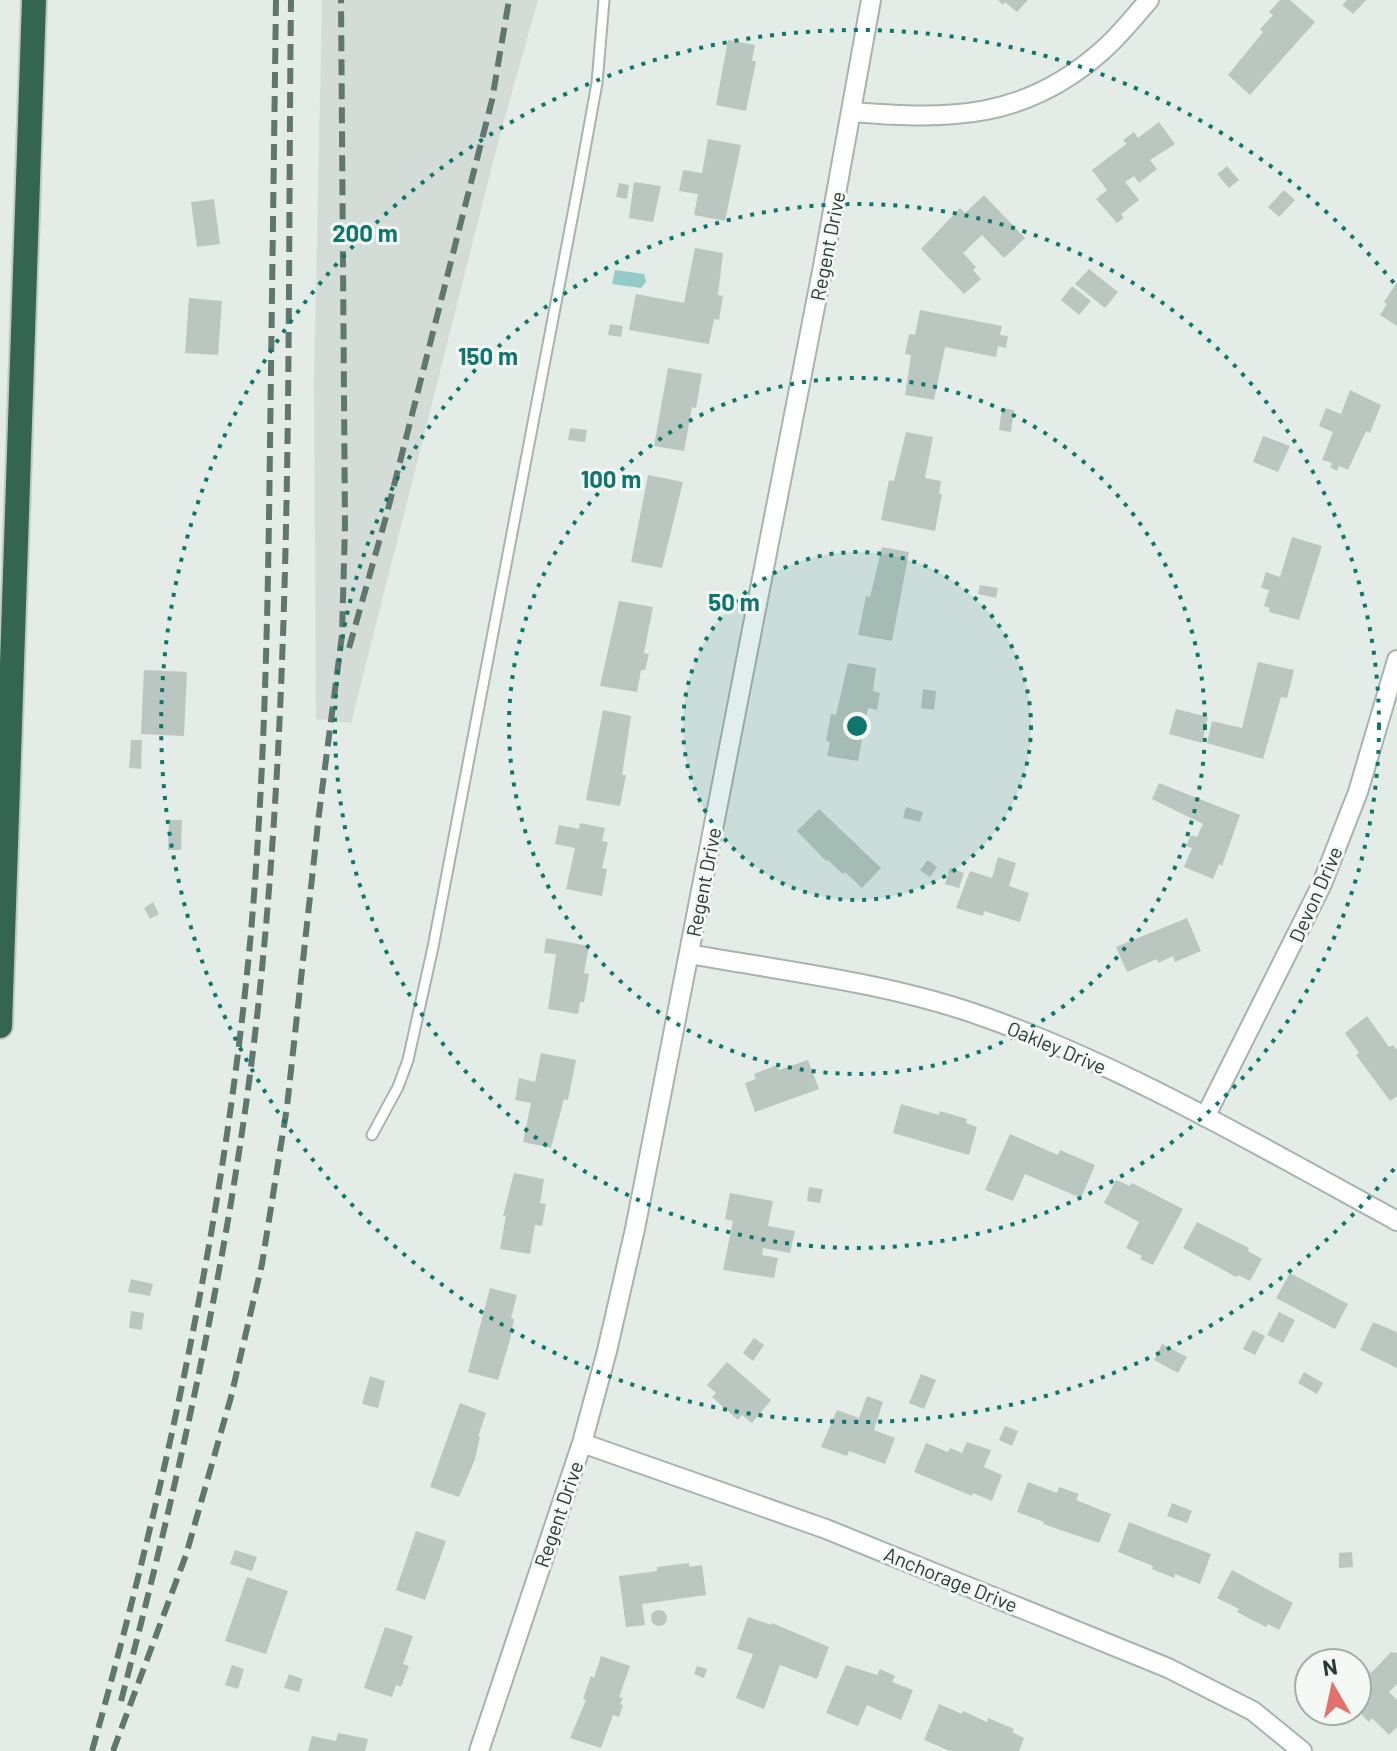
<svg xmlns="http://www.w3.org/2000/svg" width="1397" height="1751" font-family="Barlow,sans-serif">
<rect width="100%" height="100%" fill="#e4ece7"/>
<path fill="#d3dcd6" d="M 322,0 L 538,0 L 501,131 L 351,723 L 316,719 L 314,382 Z"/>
<path fill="#93cbc9" d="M 615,270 L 644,274 L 646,282 L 641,288 L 612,284 Z"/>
<path fill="#bac7c0" d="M 998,0 L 1028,0 L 1017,12 L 1005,2 L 1003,5 Z
M 1280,0 L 1290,0 L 1315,22 L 1250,95 L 1228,75 L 1263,32 L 1260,29 L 1273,15 L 1269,12 Z
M 1347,0 L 1366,0 L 1353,14 L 1342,5 Z
M 728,40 L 755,45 L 752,61 L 756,61 L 746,111 L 716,105 Z
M 1159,122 L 1175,144 L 1150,160 L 1157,169 L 1139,183 L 1134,176 L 1125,182 L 1139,200 L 1121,214 L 1124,218 L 1117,223 L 1096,199 L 1107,190 L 1092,170 L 1126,144 L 1123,140 L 1134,132 L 1138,138 Z
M 708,139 L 741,145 L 725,221 L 694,215 L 698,194 L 679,191 L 683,170 L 702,173 Z
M 1227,166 L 1239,180 L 1229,188 L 1217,174 Z
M 634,182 L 661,186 L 653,222 L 629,218 Z
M 619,183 L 629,185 L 627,199 L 616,197 Z
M 1284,190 L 1295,200 L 1279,217 L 1268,207 Z
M 984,195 L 1025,238 L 1004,258 L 982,235 L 963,253 L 976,267 L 973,270 L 981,279 L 964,294 L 921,249 L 960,208 L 965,213 Z
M 214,199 L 220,244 L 197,247 L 191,202 Z
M 695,248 L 723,253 L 718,295 L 723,296 L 719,320 L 714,319 L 709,344 L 629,330 L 636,294 L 684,303 Z
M 1089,269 L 1118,292 L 1105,308 L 1075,284 Z
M 1397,282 L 1397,326 L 1380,315 L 1387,304 L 1384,302 Z
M 1072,286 L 1091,301 L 1079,315 L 1061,300 Z
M 189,298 L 222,301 L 218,355 L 185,353 Z
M 920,310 L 1002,326 L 1000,335 L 1008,336 L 1006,348 L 998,346 L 996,357 L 945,347 L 934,400 L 905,395 L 911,355 L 905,354 L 909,334 L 915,335 Z
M 610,324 L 623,326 L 621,337 L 608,335 Z
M 668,368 L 702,374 L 696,408 L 692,407 L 684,451 L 654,446 Z
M 1350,390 L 1381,405 L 1370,433 L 1366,431 L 1348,470 L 1339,466 L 1337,471 L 1330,467 L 1332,463 L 1322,460 L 1333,432 L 1319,426 L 1326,408 L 1341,414 Z
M 1002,408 L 1014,410 L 1011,432 L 999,430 Z
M 570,428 L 587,430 L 585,442 L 568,440 Z
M 906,432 L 933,437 L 925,478 L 941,481 L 939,494 L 942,494 L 935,531 L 881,520 L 889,480 L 894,481 Z
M 1263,436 L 1290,446 L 1278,472 L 1253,462 Z
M 648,475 L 683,482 L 662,568 L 631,562 Z
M 1292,537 L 1322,546 L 1299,620 L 1269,612 L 1270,608 L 1264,606 L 1269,590 L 1261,588 L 1266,572 L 1280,577 Z
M 882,547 L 909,552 L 892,641 L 858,635 L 866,596 L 870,597 Z
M 980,585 L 998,588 L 996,598 L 978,594 Z
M 619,601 L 653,607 L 644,653 L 649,654 L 645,670 L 641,670 L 637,692 L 600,686 Z
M 1258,662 L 1294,670 L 1287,698 L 1281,697 L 1263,759 L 1207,743 L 1212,721 L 1242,728 Z
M 848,663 L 876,668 L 873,691 L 880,693 L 877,710 L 868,708 L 858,761 L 827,756 L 830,742 L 826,741 L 831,714 L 836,715 Z
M 144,670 L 187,672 L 184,736 L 141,734 Z
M 923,689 L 936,691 L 934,710 L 921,708 Z
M 1176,709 L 1208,717 L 1202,743 L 1169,734 Z
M 603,710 L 631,716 L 622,775 L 626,775 L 620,806 L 586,800 Z
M 131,740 L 142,740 L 141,769 L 129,768 Z
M 1159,783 L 1240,815 L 1222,866 L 1219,864 L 1213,879 L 1184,867 L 1192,848 L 1186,846 L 1191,835 L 1197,837 L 1203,824 L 1152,799 Z
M 906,807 L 923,812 L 920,822 L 903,818 Z
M 819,809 L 881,868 L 862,888 L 845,872 L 843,874 L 828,860 L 826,861 L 797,831 Z
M 169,820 L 182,820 L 181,850 L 168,850 Z
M 580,823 L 605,828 L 602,841 L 608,842 L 602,868 L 607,869 L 602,896 L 566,889 L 575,848 L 555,844 L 559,825 L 579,829 Z
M 998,857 L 1016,863 L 1009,886 L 1029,893 L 1020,922 L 984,911 L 983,916 L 956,908 L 970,871 L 992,878 Z
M 928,860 L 937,867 L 930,877 L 920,870 Z
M 950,868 L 964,873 L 959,888 L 945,884 Z
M 153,902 L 159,914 L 150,919 L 144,908 Z
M 1187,918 L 1201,951 L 1175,962 L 1173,956 L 1158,963 L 1157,959 L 1127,972 L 1116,947 Z
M 546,938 L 589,946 L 584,973 L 589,974 L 584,1002 L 580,1002 L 578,1014 L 548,1009 L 556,954 L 544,953 Z
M 1367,1016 L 1389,1047 L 1393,1045 L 1397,1050 L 1397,1096 L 1390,1101 L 1356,1055 L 1359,1053 L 1345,1033 Z
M 541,1053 L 576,1060 L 568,1100 L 564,1099 L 551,1148 L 523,1142 L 531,1103 L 515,1100 L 519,1078 L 535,1082 Z
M 808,1060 L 819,1089 L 755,1112 L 745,1083 L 756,1079 L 754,1074 L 777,1065 L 779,1070 Z
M 901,1104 L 939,1115 L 940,1111 L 967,1119 L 966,1123 L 977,1127 L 969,1155 L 893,1133 Z
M 1010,1134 L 1058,1155 L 1060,1150 L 1095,1165 L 1081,1198 L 1025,1174 L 1013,1201 L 985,1190 Z
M 514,1173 L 544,1179 L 540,1203 L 546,1204 L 542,1226 L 535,1225 L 530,1254 L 500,1249 L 506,1216 L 503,1216 Z
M 1116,1180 L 1130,1186 L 1132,1183 L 1183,1209 L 1153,1265 L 1140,1259 L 1142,1256 L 1126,1248 L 1139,1222 L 1104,1203 Z
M 809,1187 L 823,1189 L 820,1203 L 807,1201 Z
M 730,1193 L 773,1201 L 768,1226 L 795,1231 L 790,1253 L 763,1248 L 762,1255 L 778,1258 L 774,1278 L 723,1270 L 733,1221 L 725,1219 Z
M 1197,1222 L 1249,1248 L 1248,1251 L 1262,1259 L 1250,1281 L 1238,1275 L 1236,1277 L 1183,1248 Z
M 1290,1273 L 1348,1304 L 1335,1329 L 1276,1298 Z
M 131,1279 L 153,1284 L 150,1296 L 128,1292 Z
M 490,1288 L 517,1295 L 511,1318 L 514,1319 L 510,1340 L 498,1380 L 468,1372 Z
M 131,1311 L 144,1313 L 142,1330 L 129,1328 Z
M 1279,1312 L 1295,1320 L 1283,1343 L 1267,1335 Z
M 1373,1322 L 1397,1332 L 1397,1368 L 1360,1350 Z
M 1253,1330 L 1265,1336 L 1255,1355 L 1243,1349 Z
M 754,1338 L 764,1345 L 753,1361 L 743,1353 Z
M 1162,1344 L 1187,1357 L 1178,1373 L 1154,1360 Z
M 727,1362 L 771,1400 L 752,1423 L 742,1415 L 738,1420 L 712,1397 L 716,1393 L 707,1385 Z
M 1304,1372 L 1323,1383 L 1317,1394 L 1298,1383 Z
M 921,1374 L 936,1380 L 924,1409 L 909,1403 Z
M 370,1376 L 385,1381 L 378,1408 L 362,1404 Z
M 867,1396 L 883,1402 L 874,1430 L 895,1438 L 885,1464 L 849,1451 L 847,1456 L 821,1447 L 837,1410 L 859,1418 Z
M 460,1403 L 486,1413 L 478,1437 L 480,1437 L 475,1459 L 459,1497 L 430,1487 Z
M 1005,1426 L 1018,1431 L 1012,1446 L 999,1440 Z
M 967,1442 L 991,1450 L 984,1467 L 1002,1475 L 992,1501 L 973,1493 L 972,1496 L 914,1472 L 926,1443 L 948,1452 L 950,1448 L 962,1453 Z
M 1028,1482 L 1057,1493 L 1059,1487 L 1079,1494 L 1076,1500 L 1111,1514 L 1099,1543 L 1043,1524 L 1044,1522 L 1017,1512 Z
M 1172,1503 L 1192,1511 L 1187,1523 L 1167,1516 Z
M 1129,1522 L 1211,1554 L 1200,1584 L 1175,1574 L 1174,1578 L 1152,1569 L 1153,1566 L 1118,1552 Z
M 416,1531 L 446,1541 L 425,1600 L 396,1590 Z
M 235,1550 L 257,1557 L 252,1571 L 230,1564 Z
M 1352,1552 L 1353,1567 L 1339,1568 L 1339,1553 Z
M 689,1563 L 689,1567 L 702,1565 L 706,1595 L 642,1604 L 645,1625 L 626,1627 L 619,1576 L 657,1571 L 657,1567 Z
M 1232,1570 L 1293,1603 L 1279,1630 L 1268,1624 L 1266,1627 L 1237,1612 L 1239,1609 L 1217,1598 Z
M 247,1577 L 288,1591 L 266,1654 L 225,1641 Z
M651 1618a8 8 0 1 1 16 0a8 8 0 1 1-16 0Z
M 748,1617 L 771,1625 L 772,1623 L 829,1647 L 817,1679 L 780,1665 L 764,1709 L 736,1698 L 753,1654 L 737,1649 Z
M 385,1627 L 413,1636 L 403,1664 L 409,1666 L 401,1687 L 396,1685 L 392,1697 L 364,1688 Z
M 1349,1651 L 1371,1673 L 1391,1652 L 1397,1653 L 1397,1684 L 1389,1692 L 1397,1700 L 1397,1727 L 1389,1735 L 1372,1718 L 1369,1722 L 1357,1710 L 1357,1663 L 1336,1663 Z
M 601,1656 L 630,1666 L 619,1697 L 623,1698 L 620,1704 L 623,1705 L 619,1717 L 613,1715 L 601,1748 L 570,1738 L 586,1700 L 583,1699 L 591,1676 L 594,1678 Z
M 232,1665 L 244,1669 L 238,1689 L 225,1685 Z
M 846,1665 L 877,1675 L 880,1669 L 895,1676 L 892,1682 L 913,1690 L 901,1720 L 867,1705 L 858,1726 L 826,1713 Z
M 697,1666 L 707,1669 L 704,1678 L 694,1674 Z
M 289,1674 L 303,1679 L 299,1692 L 284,1688 Z
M 939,1704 L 962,1714 L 963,1711 L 987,1722 L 988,1718 L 1014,1729 L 1012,1732 L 1024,1738 L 1019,1751 L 950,1751 L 924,1740 Z
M 338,1733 L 368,1739 L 365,1751 L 308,1751 L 312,1736 L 336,1741 Z"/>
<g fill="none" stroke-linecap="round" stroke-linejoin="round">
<g stroke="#a7b4ad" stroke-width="13">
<path id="service" d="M 372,1135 L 398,1087 L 408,1060 L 433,947 L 579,182 L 597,83 L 604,0"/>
</g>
<g stroke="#a7b4ad" stroke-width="22">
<path id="minor" d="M 852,112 C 950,120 1025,120 1103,50 C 1120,35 1134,17 1149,0
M 689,954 C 783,971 882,982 973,1013 C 1122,1064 1259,1146 1397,1221
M 1205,1117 L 1322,884 L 1358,792 L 1397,660
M 582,1443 L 826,1529 L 1168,1668 L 1253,1711 L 1302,1751
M 479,1751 L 582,1443 L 607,1351 L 635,1229 L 823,266 L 871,0"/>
</g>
<g stroke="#c2c8c6" stroke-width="28">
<path id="motorway" d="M 0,1026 L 34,0"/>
</g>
<use href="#service" stroke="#fff" stroke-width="9"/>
<use href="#minor" stroke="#fff" stroke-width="18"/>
<use href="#motorway" stroke="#346552" stroke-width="24"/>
<path stroke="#60776d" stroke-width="6" stroke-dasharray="16 8" stroke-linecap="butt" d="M 349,648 L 386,517 L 492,100 L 509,0
M 121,1701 C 180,1476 231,1248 257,1017 C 294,680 287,339 291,0
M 92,1751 C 167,1483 226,1210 251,932 C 265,770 268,607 270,444 C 272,296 274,148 276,0
M 113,1751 L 186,1555 L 231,1397 L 262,1264 L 287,1107 L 319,814 L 342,635 L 345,526 L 341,0"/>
</g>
<circle cx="857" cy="726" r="174" fill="#0f766e" fill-opacity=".12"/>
<g fill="none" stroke="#0f766e" stroke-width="4" stroke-dasharray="4 8">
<circle cx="857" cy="726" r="174"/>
<circle cx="857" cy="726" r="348"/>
<circle cx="857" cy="726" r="522"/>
<path d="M1394 1169A696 696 0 1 1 1394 283"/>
</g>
<g text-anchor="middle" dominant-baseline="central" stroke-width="6" stroke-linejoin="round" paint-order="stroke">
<g font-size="20" fill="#263c32" stroke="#f5f9f6">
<text transform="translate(827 246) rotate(-79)">Regent Drive</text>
<text transform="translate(703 882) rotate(-79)">Regent Drive</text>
<text transform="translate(1315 894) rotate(-66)">Devon Drive</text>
<text transform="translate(1057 1047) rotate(23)">Oakley Drive</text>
<text transform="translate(558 1514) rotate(-71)">Regent Drive</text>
<text transform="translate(951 1579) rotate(22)">Anchorage Drive</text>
</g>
</g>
<circle cx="857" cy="726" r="12" fill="#0f766e" stroke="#f5f9f6" stroke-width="4"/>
<g font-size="24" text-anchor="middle" font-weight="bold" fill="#0f766e" stroke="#f5f9f6" stroke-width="6" stroke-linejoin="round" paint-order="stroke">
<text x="365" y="242">200 m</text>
<text x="488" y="365">150 m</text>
<text x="611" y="488">100 m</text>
<text x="734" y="611">50 m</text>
</g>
<g transform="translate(1333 1687) rotate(351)"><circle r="38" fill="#f5f9f6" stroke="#a2ada8" stroke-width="2"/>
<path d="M0-6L14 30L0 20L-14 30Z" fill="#e3716b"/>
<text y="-12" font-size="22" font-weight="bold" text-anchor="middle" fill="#263c32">N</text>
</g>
</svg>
